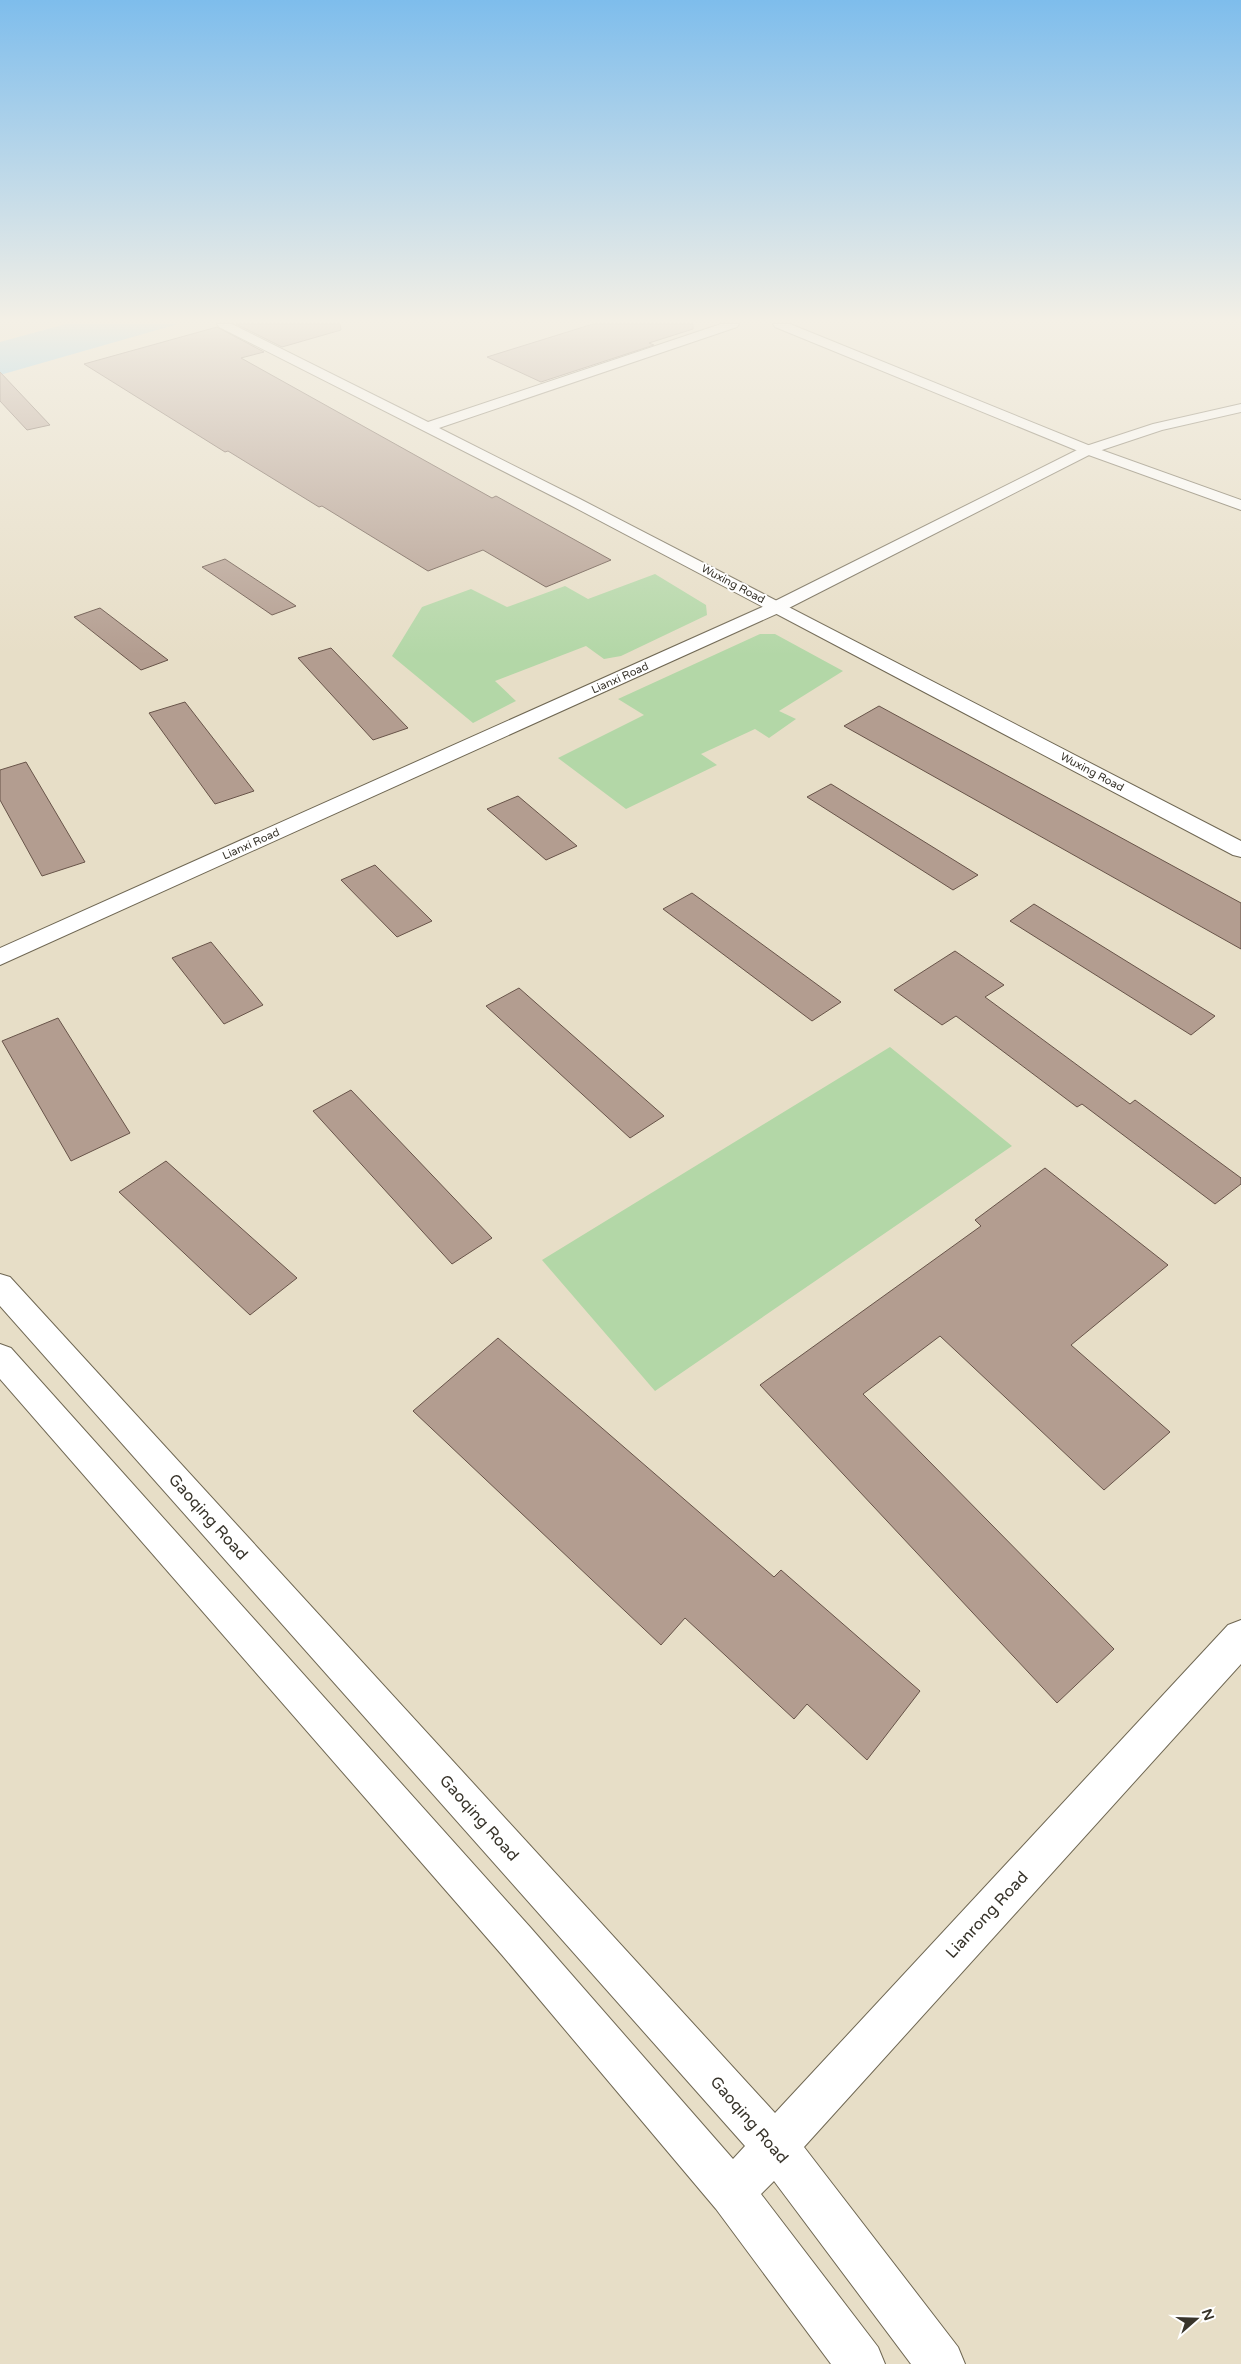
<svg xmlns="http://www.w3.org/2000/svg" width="1241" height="2364" font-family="'Varela Round',sans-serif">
<rect width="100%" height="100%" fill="#e7dec7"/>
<path fill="#b3d7a7" d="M 655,574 L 706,605 L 707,615 L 621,656 L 604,659 L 586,646 L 495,681 L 516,701 L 473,723 L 392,656 L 422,607 L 471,589 L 507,607 L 565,586 L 588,599 Z
M 760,634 L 775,634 L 843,671 L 779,711 L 796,719 L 769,738 L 755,729 L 701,754 L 717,765 L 626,809 L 558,758 L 644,715 L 618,699 Z
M 890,1047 L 1012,1146 L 655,1391 L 542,1260 Z"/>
<path fill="#80cbf2" d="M 66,324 L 178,324 L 0,375 L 0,342 Z"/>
<path fill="#b39d90" stroke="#685449" d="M 236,324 L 340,324 L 341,330 L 282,347 Z
M 593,324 L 693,324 L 693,329 L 649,343 L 654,345 L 541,382 L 487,357 Z
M 217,327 L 264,352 L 241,358 L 492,498 L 496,496 L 611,560 L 546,587 L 483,550 L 428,571 L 322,506 L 319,507 L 228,451 L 225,452 L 84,364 Z
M 0,372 L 50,425 L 27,430 L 0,401 Z
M 225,559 L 296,606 L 272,615 L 202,567 Z
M 100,608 L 168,660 L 141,670 L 74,617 Z
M 331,648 L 408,728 L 373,740 L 298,658 Z
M 185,702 L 254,791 L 215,804 L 149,713 Z
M 879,706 L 1241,903 L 1241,949 L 844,726 Z
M 26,762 L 85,862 L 42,876 L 0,800 L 0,770 Z
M 831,784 L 978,875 L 953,890 L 807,797 Z
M 518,796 L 577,846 L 546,860 L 487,809 Z
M 375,865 L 432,921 L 397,937 L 341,880 Z
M 692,893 L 841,1002 L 812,1021 L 663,909 Z
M 1034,904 L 1215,1016 L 1191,1035 L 1010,921 Z
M 211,942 L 263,1005 L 224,1024 L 172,958 Z
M 955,951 L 1004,985 L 985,997 L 1130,1104 L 1135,1100 L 1241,1178 L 1241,1184 L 1215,1204 L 1082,1104 L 1077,1107 L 956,1016 L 942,1025 L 894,990 Z
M 519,988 L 664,1116 L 630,1138 L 486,1006 Z
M 58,1018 L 130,1133 L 71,1161 L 2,1041 Z
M 351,1090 L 492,1238 L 452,1264 L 313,1111 Z
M 166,1161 L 297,1278 L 250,1315 L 119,1192 Z
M 1045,1168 L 1168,1265 L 1071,1345 L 1170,1432 L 1104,1490 L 940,1336 L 863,1394 L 1114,1649 L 1057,1703 L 760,1385 L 981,1226 L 975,1220 Z
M 498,1338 L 774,1577 L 781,1570 L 920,1691 L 867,1760 L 807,1704 L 794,1719 L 685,1618 L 661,1645 L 413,1411 Z"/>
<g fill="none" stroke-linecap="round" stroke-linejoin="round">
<g stroke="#6f6753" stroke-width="2">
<path id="minor" d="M 217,324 L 232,324 L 428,422 L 721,324 L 739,324 L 737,327 L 439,428 L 580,499 L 1241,841 L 1241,857 L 1233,855 L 570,505 L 219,327 Z
M 773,324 L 790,324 L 1093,447 L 1241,500 L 1241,510 L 1083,453 L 775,327 Z
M 0,1274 L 10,1277 L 775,2113 L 1228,1625 L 1241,1620 L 1241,1664 L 804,2147 L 958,2347 L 965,2364 L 911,2364 L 774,2181 L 761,2194 L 878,2347 L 885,2364 L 831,2364 L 716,2209 L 502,1955 L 0,1379 L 0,1344 L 11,1348 L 530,1927 L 733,2159 L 745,2146 L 0,1306 Z"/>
</g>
<g stroke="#6f6753" stroke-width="2">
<path id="major" d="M 1241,404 L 1241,412 L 1162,430 L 1093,453 L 783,611 L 0,965 L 0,948 L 771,603 L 1083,447 L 1153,424 Z"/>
</g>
<use href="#minor" fill="#fff" fill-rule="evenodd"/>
<use href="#major" fill="#fff" fill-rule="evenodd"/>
</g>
<linearGradient id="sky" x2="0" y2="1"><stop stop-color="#7ebdec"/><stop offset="0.49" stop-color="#f4f0e6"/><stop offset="1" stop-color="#f4f0e6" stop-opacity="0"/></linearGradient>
<rect width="1241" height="655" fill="url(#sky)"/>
<g text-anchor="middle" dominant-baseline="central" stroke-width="4" stroke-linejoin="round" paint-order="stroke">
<g font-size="11" fill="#38342b" stroke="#fff">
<text transform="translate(733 584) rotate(28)">Wuxing Road</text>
<text transform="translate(620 678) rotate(-24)">Lianxi Road</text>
<text transform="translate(1092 772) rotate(28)">Wuxing Road</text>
<text transform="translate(251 844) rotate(-24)">Lianxi Road</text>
</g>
<g font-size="16" fill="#38342b" stroke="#fff">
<text transform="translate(208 1517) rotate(48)">Gaoqing Road</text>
<text transform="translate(479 1818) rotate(48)">Gaoqing Road</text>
<text transform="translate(987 1915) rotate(-47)">Lianrong Road</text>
<text transform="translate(749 2120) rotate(49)">Gaoqing Road</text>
</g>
</g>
<g transform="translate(1196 2319) rotate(70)" stroke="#ffffff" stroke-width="4" paint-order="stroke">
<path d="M0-4L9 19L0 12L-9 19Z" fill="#38342b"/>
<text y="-8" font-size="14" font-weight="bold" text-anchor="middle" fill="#38342b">N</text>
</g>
</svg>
